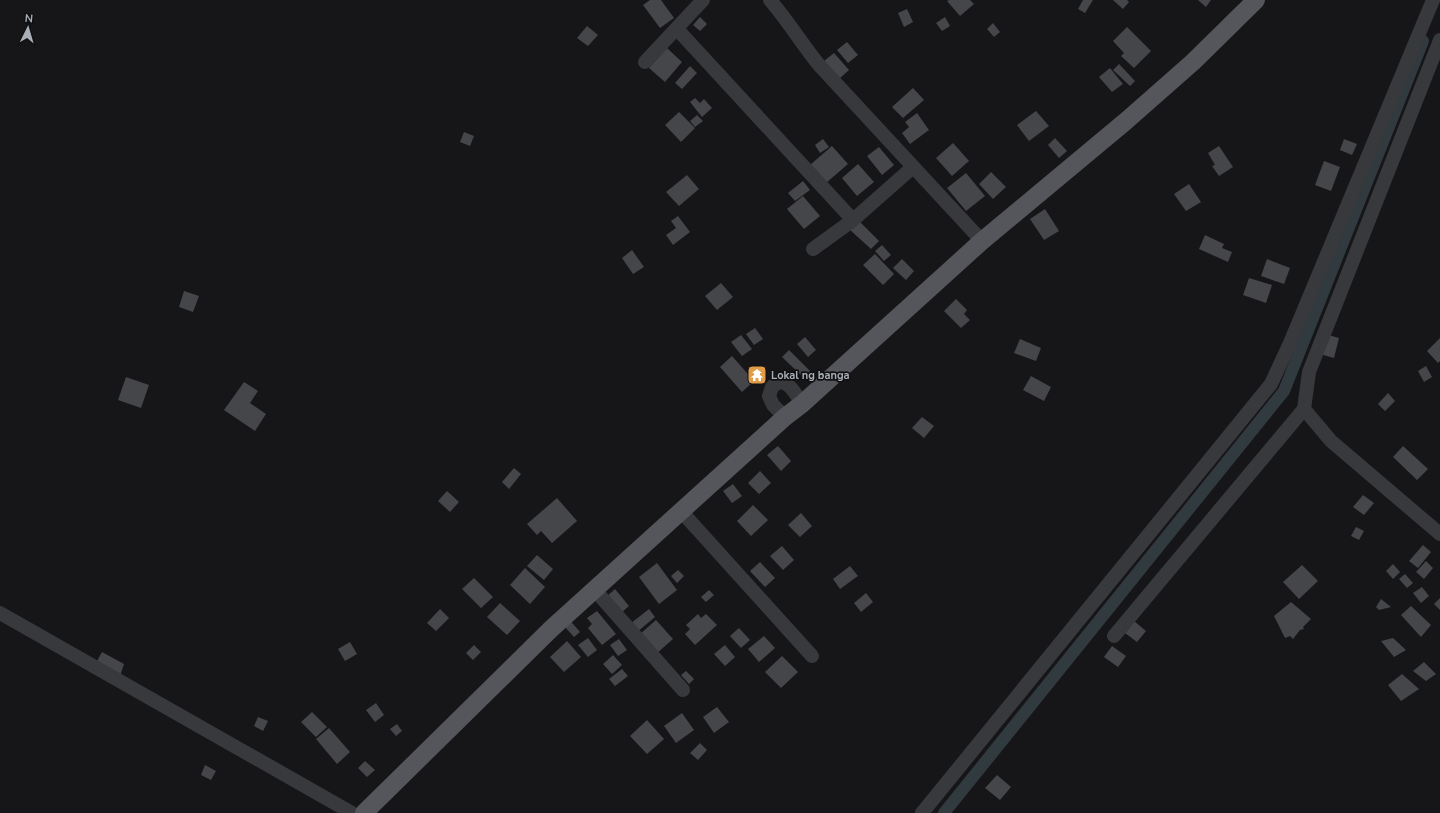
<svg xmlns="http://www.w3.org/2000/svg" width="1440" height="813" font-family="'Nunito Sans',sans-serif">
<rect width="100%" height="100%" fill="#161618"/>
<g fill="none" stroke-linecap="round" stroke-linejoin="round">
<path stroke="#303a3f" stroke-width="12" d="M 944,813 L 1284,391 L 1423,41"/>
</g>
<path fill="#45464a" d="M 650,0 L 661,0 L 674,18 L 660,28 L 643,5 Z
M 949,0 L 970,0 L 974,4 L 960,16 L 947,1 Z
M 1083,0 L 1093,0 L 1085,13 L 1078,9 Z
M 1113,0 L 1127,0 L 1129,2 L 1123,9 Z
M 1198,0 L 1211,0 L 1206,7 Z
M 907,9 L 913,22 L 904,27 L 898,13 Z
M 700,17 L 707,24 L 700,31 L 693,25 Z
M 945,17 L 950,26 L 942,31 L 936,23 Z
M 993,23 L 1000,32 L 994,37 L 987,29 Z
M 587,26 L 598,35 L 588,46 L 577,38 Z
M 1127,27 L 1151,51 L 1134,68 L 1121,56 L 1124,53 L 1113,41 Z
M 847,42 L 858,55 L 848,63 L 837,50 Z
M 667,48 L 682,62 L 665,82 L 649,68 Z
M 834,53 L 849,70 L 839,79 L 824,61 Z
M 1119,64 L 1135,81 L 1130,86 L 1113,70 Z
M 690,66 L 697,73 L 682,89 L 675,83 Z
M 1110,68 L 1123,84 L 1112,92 L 1099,77 Z
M 913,88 L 924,100 L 903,118 L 892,107 Z
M 695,98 L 700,103 L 704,99 L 712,108 L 702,117 L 690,102 Z
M 1036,111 L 1049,126 L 1029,141 L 1017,125 Z
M 679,112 L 695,128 L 681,142 L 665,125 Z
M 917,113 L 929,130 L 910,144 L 902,133 L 909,127 L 905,122 Z
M 697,115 L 703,121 L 695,127 L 690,121 Z
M 464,132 L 474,136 L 470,146 L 460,142 Z
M 1055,138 L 1067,151 L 1059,158 L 1048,145 Z
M 823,139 L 829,147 L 820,153 L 815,145 Z
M 1344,139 L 1357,144 L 1352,155 L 1340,150 Z
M 953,143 L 969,161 L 952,176 L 936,158 Z
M 832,146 L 848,164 L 826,183 L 810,165 Z
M 1219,146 L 1233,167 L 1219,176 L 1212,166 L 1215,165 L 1208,153 Z
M 879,147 L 894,165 L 882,175 L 867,156 Z
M 1324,161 L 1340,167 L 1331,191 L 1315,185 Z
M 858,164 L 874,182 L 857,196 L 842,178 Z
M 991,172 L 1006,187 L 993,199 L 979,184 Z
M 966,173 L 985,196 L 966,211 L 947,188 Z
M 687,175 L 699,189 L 679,206 L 666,192 Z
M 803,181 L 810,190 L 795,201 L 788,193 Z
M 1189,184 L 1201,202 L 1186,211 L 1174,194 Z
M 803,196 L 820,216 L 804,229 L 787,209 Z
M 1045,209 L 1059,231 L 1044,240 L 1030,219 Z
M 678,216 L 690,232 L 673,245 L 666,235 L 676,228 L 671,221 Z
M 858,220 L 879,241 L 871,249 L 849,229 Z
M 1205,235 L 1224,244 L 1222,248 L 1232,252 L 1228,262 L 1199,249 Z
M 882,245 L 891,255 L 884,261 L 875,251 Z
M 632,250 L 644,267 L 633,274 L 622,258 Z
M 875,254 L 894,274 L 883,285 L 863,265 Z
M 902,259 L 914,271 L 906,280 L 893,268 Z
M 1267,259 L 1290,268 L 1284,284 L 1261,276 Z
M 1249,278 L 1272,285 L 1266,303 L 1243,295 Z
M 721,283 L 733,297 L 717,310 L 705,296 Z
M 184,291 L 199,296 L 193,312 L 179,307 Z
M 956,299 L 967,310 L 964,314 L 970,320 L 961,328 L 944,311 Z
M 755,328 L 763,339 L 754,345 L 746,334 Z
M 1325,334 L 1339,338 L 1334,358 L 1320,354 Z
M 741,335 L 752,349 L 742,356 L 731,342 Z
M 805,337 L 816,350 L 808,357 L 797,344 Z
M 1440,338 L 1440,361 L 1438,363 L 1427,351 Z
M 1020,339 L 1041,348 L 1036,361 L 1014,353 Z
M 789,350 L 810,371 L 803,377 L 782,357 Z
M 732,356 L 754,381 L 742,392 L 720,367 Z
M 1426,366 L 1432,377 L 1424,382 L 1418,371 Z
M 1031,376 L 1051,387 L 1044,401 L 1023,390 Z
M 126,377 L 149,385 L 141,408 L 118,400 Z
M 244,382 L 258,391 L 250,403 L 266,414 L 255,431 L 224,410 Z
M 1388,393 L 1395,401 L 1385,411 L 1378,404 Z
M 922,417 L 934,426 L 924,438 L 912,428 Z
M 778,446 L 791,461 L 781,471 L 767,455 Z
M 1403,446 L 1428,469 L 1417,480 L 1393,457 Z
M 514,468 L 521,474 L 509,489 L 502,482 Z
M 760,471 L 771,483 L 759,494 L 748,483 Z
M 733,484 L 742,496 L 732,503 L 723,491 Z
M 447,491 L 459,502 L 450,512 L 438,501 Z
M 1363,495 L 1374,503 L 1364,515 L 1353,507 Z
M 557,498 L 577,521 L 552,543 L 541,531 L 537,535 L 527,524 Z
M 753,505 L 768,520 L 751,536 L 737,521 Z
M 801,513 L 812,526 L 800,537 L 788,525 Z
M 1356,527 L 1364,531 L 1359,540 L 1351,536 Z
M 1423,545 L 1431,552 L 1418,568 L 1409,561 Z
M 782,546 L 794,560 L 783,570 L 770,556 Z
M 537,555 L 553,569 L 544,580 L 527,566 Z
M 1426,561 L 1433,568 L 1424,579 L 1416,572 Z
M 760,562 L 775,578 L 765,587 L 750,571 Z
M 657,563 L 677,590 L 659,604 L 639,577 Z
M 1393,564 L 1400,572 L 1393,579 L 1386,571 Z
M 1302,565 L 1318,581 L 1299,599 L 1283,582 Z
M 850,566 L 858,576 L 840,589 L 833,579 Z
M 525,568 L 545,587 L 530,604 L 510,585 Z
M 678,570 L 684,576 L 677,583 L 671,576 Z
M 1405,574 L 1413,583 L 1407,588 L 1399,579 Z
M 474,578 L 493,597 L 481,608 L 462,589 Z
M 1422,587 L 1429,596 L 1421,603 L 1413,593 Z
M 615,589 L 629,606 L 620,614 L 605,598 Z
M 709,590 L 714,595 L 706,602 L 701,597 Z
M 866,593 L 873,602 L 861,612 L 854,603 Z
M 1440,598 L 1440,610 L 1434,604 Z
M 1381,599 L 1391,607 L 1379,610 L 1376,607 Z
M 1291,602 L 1311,619 L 1303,627 L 1304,629 L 1300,630 L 1293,639 L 1290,636 L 1285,638 L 1274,616 Z
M 500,603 L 520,621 L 507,635 L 487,617 Z
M 1411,606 L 1431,625 L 1421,637 L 1401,615 Z
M 440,609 L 449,618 L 436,631 L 427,623 Z
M 649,609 L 655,617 L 637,632 L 630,624 Z
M 597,611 L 616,634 L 602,645 L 588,628 L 592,624 L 587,618 Z
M 698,614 L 701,618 L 706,614 L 717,625 L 695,645 L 685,634 L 690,629 L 686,625 Z
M 568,618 L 580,632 L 574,637 L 562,624 Z
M 656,620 L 673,639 L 656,654 L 639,635 Z
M 1134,621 L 1146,631 L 1137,642 L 1125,633 Z
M 739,628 L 750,640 L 741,648 L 730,636 Z
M 764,636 L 775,648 L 759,662 L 748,649 Z
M 588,638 L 597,650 L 588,657 L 578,645 Z
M 1393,638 L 1406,650 L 1394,657 L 1381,641 Z
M 619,639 L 627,650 L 618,656 L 610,645 Z
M 567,641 L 581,657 L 564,672 L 550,657 Z
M 350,642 L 357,654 L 345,661 L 338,649 Z
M 474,645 L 481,652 L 473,660 L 466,653 Z
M 725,645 L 735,657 L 725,666 L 714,654 Z
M 1112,646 L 1126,656 L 1118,667 L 1104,657 Z
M 102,652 L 124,664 L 120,676 L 96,663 Z
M 613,655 L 622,665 L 612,674 L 603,664 Z
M 782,656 L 798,672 L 781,688 L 765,672 Z
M 1424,662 L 1436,674 L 1426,681 L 1413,671 Z
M 622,669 L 628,676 L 615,686 L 609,679 Z
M 686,671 L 694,679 L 689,684 L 681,675 Z
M 1402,674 L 1419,689 L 1401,701 L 1388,685 Z
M 376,703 L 384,715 L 375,722 L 366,710 Z
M 717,707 L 729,722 L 714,733 L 703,717 Z
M 312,712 L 327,727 L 316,737 L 301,722 Z
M 682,713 L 694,730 L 676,743 L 664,726 Z
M 258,717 L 268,721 L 263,731 L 254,726 Z
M 647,720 L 664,739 L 647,754 L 630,736 Z
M 397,724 L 402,731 L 396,736 L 390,729 Z
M 329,728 L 350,752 L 337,764 L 316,739 Z
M 700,743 L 707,750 L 698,760 L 690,753 Z
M 365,761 L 375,770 L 367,777 L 358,768 Z
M 205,765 L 216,771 L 211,780 L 201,775 Z
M 997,775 L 1011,787 L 1000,800 L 985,788 Z"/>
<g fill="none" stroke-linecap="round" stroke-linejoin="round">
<path stroke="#37393c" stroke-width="14" d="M 770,0 C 788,21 802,44 819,65 L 982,241
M 677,29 L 853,220
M 1440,40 L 1309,372 L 1304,409 L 1331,441 L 1440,534
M 645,62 L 703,0
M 813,249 L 853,220 L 913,167
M 785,417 L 773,405 L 769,396 L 772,387 L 778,382 C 790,381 796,395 802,404
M 681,511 L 812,656
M 594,589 L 683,690
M 0,613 L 352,813
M 1114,636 L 1304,409
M 922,813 L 1271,384 L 1290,343 L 1433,0"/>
<path stroke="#54565b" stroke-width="18" d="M 364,813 L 551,629 L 785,417 L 802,404 L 982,241 L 1126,121 L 1193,62 L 1256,0"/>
</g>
<defs>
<g id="temple-square" transform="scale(1)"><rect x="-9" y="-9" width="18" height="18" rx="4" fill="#e09c46" stroke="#111113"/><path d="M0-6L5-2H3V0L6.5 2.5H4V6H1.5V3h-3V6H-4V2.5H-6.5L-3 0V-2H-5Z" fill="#fff"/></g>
</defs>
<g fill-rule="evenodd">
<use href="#temple-square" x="757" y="375"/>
</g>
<g text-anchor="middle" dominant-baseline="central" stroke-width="3.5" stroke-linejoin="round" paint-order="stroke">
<g font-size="11" font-weight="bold" fill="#a9afb6" stroke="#111113" text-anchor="start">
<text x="771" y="375">Lokal ng banga</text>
</g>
</g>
<g transform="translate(28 28) rotate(5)" stroke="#111113" stroke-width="3" paint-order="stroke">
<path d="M0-3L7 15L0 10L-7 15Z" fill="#a9afb6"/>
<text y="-6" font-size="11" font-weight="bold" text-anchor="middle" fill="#a9afb6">N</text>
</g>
</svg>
